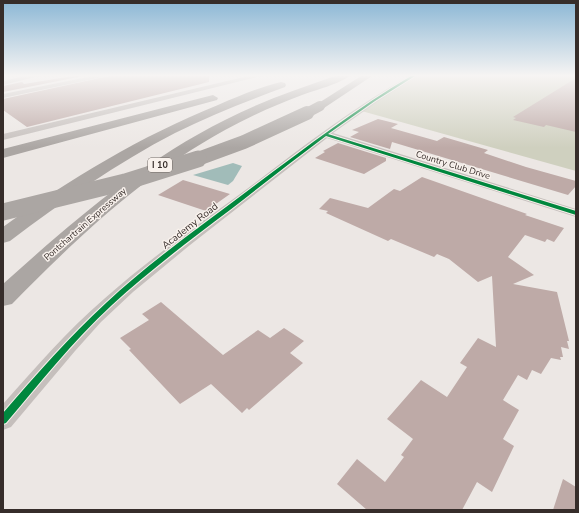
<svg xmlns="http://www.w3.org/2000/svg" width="579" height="513" font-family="'Nunito Sans',sans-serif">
<rect width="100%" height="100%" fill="#ece7e4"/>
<path fill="#cfd0bf" d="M 414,76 L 576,76 L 576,171 L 358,110 Z"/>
<path fill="#a1bcb9" d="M 233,163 L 242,166 L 233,181 L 228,185 L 193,175 Z"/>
<path fill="#beaaa7" d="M 73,76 L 83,76 L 3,92 L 3,86 L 22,82 L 24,84 Z
M 109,76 L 209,76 L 209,82 L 27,127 L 3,110 L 3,99 Z
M 576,78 L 576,132 L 546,125 L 544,127 L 513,120 L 516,118 L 513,117 Z
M 378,119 L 398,124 L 391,128 L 437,141 L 444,137 L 488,150 L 484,153 L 526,167 L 576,181 L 576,186 L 568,195 L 392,142 L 390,149 L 350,137 L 359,132 L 352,130 Z
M 338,143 L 386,158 L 386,161 L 364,174 L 315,158 L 325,152 L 323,151 Z
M 422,177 L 527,214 L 525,215 L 564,228 L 554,242 L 547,239 L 545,242 L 525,235 L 508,257 L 534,275 L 513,284 L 557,292 L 569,341 L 567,341 L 569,349 L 561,347 L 563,357 L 560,357 L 561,360 L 551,358 L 541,374 L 532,370 L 527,380 L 518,375 L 503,400 L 519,410 L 503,439 L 514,446 L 492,492 L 477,482 L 462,510 L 367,510 L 337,484 L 357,459 L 385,482 L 404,457 L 401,455 L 413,439 L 387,419 L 421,380 L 447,397 L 467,367 L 460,363 L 478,338 L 496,347 L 492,276 L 478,282 L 449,259 L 437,254 L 434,257 L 391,239 L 388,241 L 326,213 L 328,211 L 319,209 L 330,198 L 368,208 L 394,189 L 400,191 Z
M 183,180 L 230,194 L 206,211 L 158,195 Z
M 161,302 L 223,355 L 258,330 L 270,338 L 284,328 L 304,341 L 290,353 L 303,363 L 249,410 L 247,408 L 242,413 L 211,384 L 180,404 L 129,350 L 131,349 L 120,338 L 149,320 L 142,314 Z
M 563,479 L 576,487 L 576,510 L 553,510 Z"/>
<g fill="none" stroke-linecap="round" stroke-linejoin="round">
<path fill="#c5bfbc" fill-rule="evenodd" d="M 25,76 L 39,76 L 3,85 L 3,81 Z
M 93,76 L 108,76 L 3,98 L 3,94 Z
M 248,76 L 261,76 L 3,140 L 3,134 Z
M 409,76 L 417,76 L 377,102 L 333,133 L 576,209 L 576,217 L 327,138 L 190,245 L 133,292 L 101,322 L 75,351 L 11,427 L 3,430 L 3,404 C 35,368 67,331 104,299 C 151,257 204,221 255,183 C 305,145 354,107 409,76 Z"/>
<path fill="#aba6a3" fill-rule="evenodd" d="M 335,76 L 349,76 C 342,83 313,91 302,95 C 275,105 249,117 225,130 C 143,175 77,238 12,304 L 3,306 L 3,284 C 72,222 141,162 225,120 C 260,102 297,89 335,76 Z
M 361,76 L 372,76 L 324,108 L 316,108 L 314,106 Z
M 281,82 L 285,83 L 286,85 L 285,87 C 247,101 211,115 175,133 C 117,163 63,201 10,241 L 3,243 L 3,227 C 70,179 141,136 218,105 C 239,96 260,87 281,82 Z
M 213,95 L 218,98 L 217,100 L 3,158 L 3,149 Z"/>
<path stroke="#aba6a3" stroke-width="10" d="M 305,114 L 320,106"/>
<path stroke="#aba6a3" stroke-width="14" d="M 195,160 L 244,142 L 307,113"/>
<path stroke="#aba6a3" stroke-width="17" d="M 3,212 L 125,182 L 198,159"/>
<g stroke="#f8f1ec" stroke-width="2">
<path id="cycleway" d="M 411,76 L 415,76 L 375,101 L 328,134 L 576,211 L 576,215 L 326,136 C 294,160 262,185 230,210 C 190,240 149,271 112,305 C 73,341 40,383 6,423 L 3,424 L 3,413 C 36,375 69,337 106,303 C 153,259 207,222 258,183 C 308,146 357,108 411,76 Z"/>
</g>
<use href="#cycleway" fill="#00873e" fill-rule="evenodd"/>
</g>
<linearGradient id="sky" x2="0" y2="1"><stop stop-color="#8bb7d5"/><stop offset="0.51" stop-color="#f6f4f3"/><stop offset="1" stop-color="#f6f4f3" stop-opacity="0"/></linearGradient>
<rect width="579" height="148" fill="url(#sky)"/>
<g text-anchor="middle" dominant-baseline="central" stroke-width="3" stroke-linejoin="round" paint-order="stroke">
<rect fill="#f8f1ec" stroke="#706864" stroke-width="1" x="148" y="158" width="24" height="14" rx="3"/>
<g font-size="9" font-weight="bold" fill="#362d2a">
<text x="160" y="165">I 10</text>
</g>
<g font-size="9" fill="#362d2a" stroke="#f8f1ec">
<text transform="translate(453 165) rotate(17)">Country Club Drive</text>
<text transform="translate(85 224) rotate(-41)">Pontchartrain Expressway</text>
</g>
<g font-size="10" fill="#362d2a" stroke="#f8f1ec">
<text transform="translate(190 226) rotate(-38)">Academy Road</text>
</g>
</g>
<rect width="579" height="513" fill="none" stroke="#362d2a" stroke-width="8"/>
</svg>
